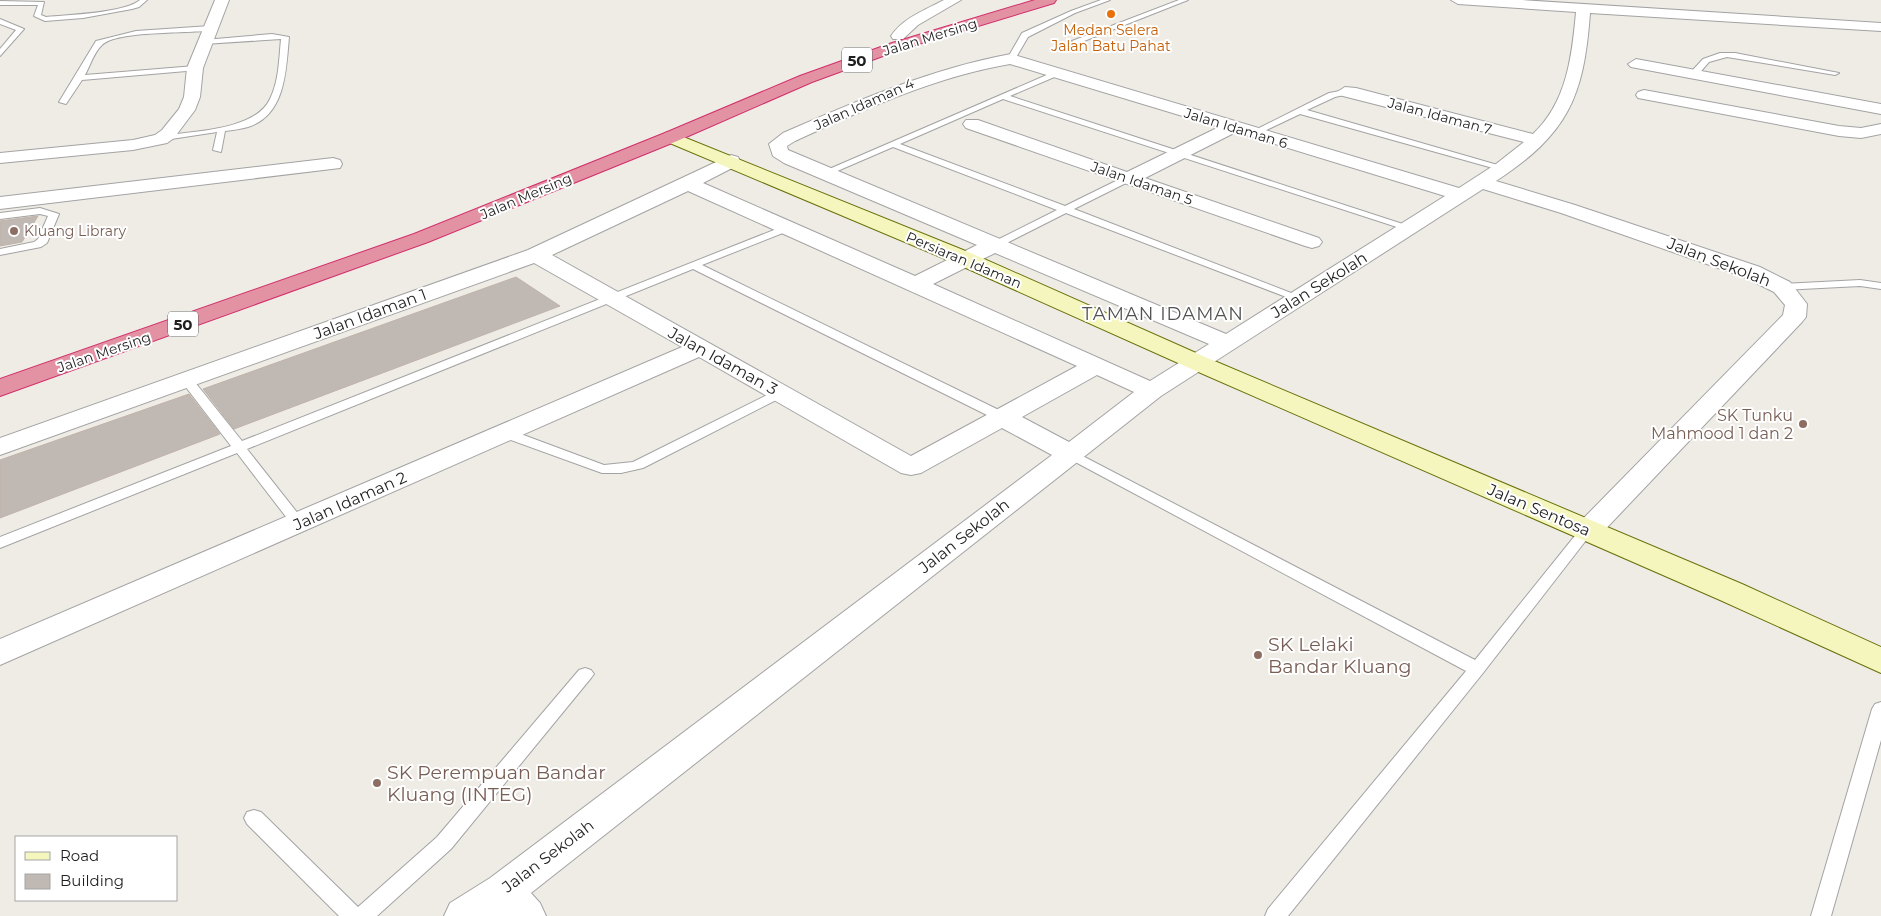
<svg xmlns="http://www.w3.org/2000/svg" width="1881" height="916" font-family="Montserrat,sans-serif">
<rect width="100%" height="100%" fill="#efece6"/>
<path fill="#c0b8b3" stroke="#c0b3a9" d="M 38,216 L 22,242 L 0,246 L 0,221 Z
M 516,277 L 560,306 L 234,429 L 203,389 Z
M 189,394 L 220,434 L 0,518 L 0,460 Z"/>
<g fill="none" stroke-linecap="round" stroke-linejoin="round">
<g stroke="#a3a3a3" stroke-width="2">
<path id="lane" d="M 140,0 L 147,0 L 139,7 L 132,9 L 83,18 L 45,21 L 34,16 L 38,5 L 0,5 L 0,1 L 44,2 L 41,15 L 46,17 C 67,15 125,13 140,0 Z
M 1101,0 L 1110,0 L 1075,13 L 1028,37 L 1014,61 L 1007,59 L 1022,33 L 1071,11 Z
M 1179,0 L 1188,0 L 1079,43 L 1072,41 Z
M 0,19 L 24,29 L 0,56 L 0,49 L 16,30 L 0,24 Z
M 210,26 L 214,28 L 213,30 C 190,34 117,30 102,45 C 94,52 90,66 85,75 L 195,66 L 199,68 L 198,70 L 82,80 L 66,104 L 59,102 L 96,41 L 136,31 Z
M 272,34 L 289,37 C 286,69 286,115 248,127 C 241,129 233,130 225,131 L 221,152 L 213,150 L 217,132 L 158,141 L 157,139 L 161,136 C 192,131 255,131 270,99 C 279,81 279,59 281,39 L 204,44 L 200,42 L 204,40 Z
M 1720,53 L 1735,53 L 1839,73 L 1835,75 L 1727,57 L 1709,62 L 1696,77 L 1690,77 L 1690,73 L 1703,59 Z
M 1056,71 L 1059,71 L 1059,75 L 1010,96 L 1415,228 L 1410,231 L 1406,230 L 1003,99 L 900,144 L 1065,206 L 1126,176 L 1132,176 L 1132,180 L 1074,209 L 1304,298 L 1298,301 L 1294,300 L 1066,213 L 999,247 L 991,247 L 991,243 L 1057,210 L 893,147 L 828,175 L 820,173 Z
M 1345,90 L 1348,90 L 1348,94 L 1335,97 L 1307,110 L 1508,168 L 1500,170 L 1300,114 L 1256,135 L 1249,133 L 1329,93 Z
M 40,208 L 59,214 L 47,243 L 41,247 L 0,255 L 0,249 L 34,242 L 38,239 L 48,216 L 40,214 L 0,219 L 0,213 Z
M 789,224 L 794,227 L 793,229 L 702,265 L 1007,414 L 1009,417 L 1007,420 L 997,420 L 693,269 L 247,449 L 303,520 L 305,523 L 303,526 L 293,526 L 237,453 L 0,548 L 0,537 L 231,446 L 182,382 L 180,379 L 182,376 L 190,376 L 242,441 Z
M 1860,280 L 1881,283 L 1881,289 L 1860,286 L 1782,290 L 1776,287 L 1782,284 Z
M 779,389 L 785,393 L 784,396 L 643,468 L 621,473 L 602,473 L 500,436 L 498,433 L 505,429 L 510,430 L 604,465 L 633,462 Z
M 1071,450 L 1475,660 L 1582,527 L 1592,527 L 1594,530 L 1483,673 L 1288,916 L 1265,916 L 1268,909 L 1466,671 L 1066,457 L 1064,454 L 1066,451 Z
M 585,668 L 591,670 L 594,674 L 591,678 L 451,849 L 377,916 L 339,916 L 247,824 L 244,818 L 247,812 L 254,810 L 261,812 L 358,907 L 437,837 L 579,670 Z
M 1881,702 L 1881,740 L 1831,916 L 1811,916 L 1872,709 L 1875,704 Z"/>
</g>
<g stroke="#a3a3a3" stroke-width="2">
<path id="street" d="M 215,0 L 229,0 L 203,68 L 200,97 L 195,110 L 174,138 L 167,143 L 133,150 L 0,163 L 0,153 L 133,140 L 155,135 L 162,130 L 179,109 L 184,97 L 187,68 Z
M 944,0 L 961,0 L 918,25 L 903,39 L 893,39 L 891,36 C 903,18 925,10 944,0 Z
M 1451,0 L 1522,0 L 1881,23 L 1881,31 L 1590,13 C 1584,97 1568,134 1496,181 L 1575,205 L 1760,267 L 1790,282 L 1807,304 L 1806,317 L 1802,322 L 1598,537 L 1587,539 L 1576,537 L 1572,530 L 1783,315 L 1785,305 L 1774,292 L 1744,277 L 1561,213 L 1483,189 L 1161,396 L 531,893 L 540,903 L 546,916 L 444,916 L 450,903 L 490,878 L 1052,455 L 1002,428 L 921,473 L 911,475 L 901,473 L 699,357 L 0,665 L 0,639 L 682,347 L 534,263 L 0,455 L 0,438 L 528,250 L 731,155 L 738,157 L 740,161 L 738,165 L 703,183 L 915,276 L 977,245 L 784,163 L 773,156 L 769,144 L 783,133 C 857,101 930,69 1011,54 L 1459,188 L 1496,164 L 1524,142 L 1339,95 L 1337,92 L 1345,87 L 1356,88 L 1533,134 C 1567,102 1572,56 1576,12 L 1458,4 ZM 1010,64 L 1219,127 L 1127,172 L 978,120 L 966,120 L 963,124 L 966,128 L 1305,246 L 1312,248 L 1319,246 L 1322,242 L 1319,238 L 1145,178 L 1236,132 L 1445,196 L 1226,334 L 788,150 L 787,146 L 795,141 C 865,109 934,77 1010,64 ZM 688,191 L 1077,366 L 911,456 L 552,255 ZM 995,253 L 1209,344 L 1150,381 L 933,284 ZM 1097,375 L 1134,392 L 1069,442 L 1022,417 Z
M 1636,59 L 1881,104 L 1881,114 L 1631,67 L 1628,64 Z
M 1644,90 L 1839,126 L 1861,128 L 1881,124 L 1881,134 L 1861,138 L 1839,136 L 1638,98 L 1636,95 L 1638,92 Z
M 333,158 L 340,160 L 342,164 L 340,168 L 0,209 L 0,197 Z"/>
</g>
<g stroke="#69710b" stroke-width="2">
<path id="secondary" d="M 671,132 L 973,254 L 1205,357 L 1742,584 L 1881,647 L 1881,673 L 1720,600 L 1187,367 L 957,264 L 665,141 L 662,137 L 665,133 Z"/>
</g>
<g stroke="#d12f6b" stroke-width="2">
<path id="highway" d="M 1035,0 L 1056,0 L 1054,3 L 902,49 L 812,82 L 677,141 L 428,242 L 0,396 L 0,379 L 414,234 L 665,133 L 800,76 L 892,43 Z"/>
</g>
<use href="#lane" fill="#fff" fill-rule="evenodd"/>
<use href="#street" fill="#fff" fill-rule="evenodd"/>
<use href="#secondary" fill="#f5f6bd" fill-rule="evenodd"/>
<use href="#highway" fill="#e292a3" fill-rule="evenodd"/>
</g>
<circle fill="#e8710a" stroke="#fff" stroke-width="2" cx="1111" cy="14" r="5"/>
<g fill="#8d6e63" stroke="#fff" stroke-width="2">
<circle cx="14" cy="231" r="5"/>
<circle cx="1803" cy="424" r="5"/>
<circle cx="1258" cy="655" r="5"/>
<circle cx="377" cy="783" r="5"/>
</g>
<g text-anchor="middle" dominant-baseline="central" stroke-width="4" stroke-linejoin="round" paint-order="stroke">
<g font-size="14" fill="#c56008" stroke="#fff">
<text x="1111" y="30">Medan Selera<tspan x="1111" dy="16">Jalan Batu Pahat</tspan></text>
</g>
<g font-size="14" fill="#1f1f1f" stroke="#fff">
<text transform="translate(930 37) rotate(-17)">Jalan Mersing</text>
<text transform="translate(864 104) rotate(-24)">Jalan Idaman 4</text>
<text transform="translate(1440 116) rotate(15)">Jalan Idaman 7</text>
<text transform="translate(1236 128) rotate(17)">Jalan Idaman 6</text>
<text transform="translate(1142 183) rotate(19)">Jalan Idaman 5</text>
<text transform="translate(526 196) rotate(-23)">Jalan Mersing</text>
<text transform="translate(964 260) rotate(23)">Persiaran Idaman</text>
<text transform="translate(104 352) rotate(-19)">Jalan Mersing</text>
</g>
<g font-size="14" fill="#785e54" stroke="#fff" text-anchor="start">
<text x="24" y="231">Kluang Library</text>
</g>
<g fill="#fff" stroke="#626262" stroke-width="1">
<rect x="842" y="47.5" width="30" height="25" rx="4"/>
<rect x="168" y="311.5" width="30" height="25" rx="4"/>
</g>
<g font-size="15" font-weight="bold" fill="#1f1f1f">
<text x="857" y="60">50</text>
<text x="183" y="324">50</text>
</g>
<g font-size="16" fill="#1f1f1f" stroke="#fff">
<text transform="translate(1719 262) rotate(21)">Jalan Sekolah</text>
<text transform="translate(1319 285) rotate(-32)">Jalan Sekolah</text>
<text transform="translate(370 314) rotate(-20)">Jalan Idaman 1</text>
<text transform="translate(723 361) rotate(29)">Jalan Idaman 3</text>
<text transform="translate(350 501) rotate(-24)">Jalan Idaman 2</text>
<text transform="translate(1539 510) rotate(23)">Jalan Sentosa</text>
<text transform="translate(964 536) rotate(-38)">Jalan Sekolah</text>
<text transform="translate(548 856) rotate(-37)">Jalan Sekolah</text>
</g>
<g font-size="16" fill="#785e54" stroke="#fff" text-anchor="end">
<text x="1793" y="415">SK Tunku<tspan x="1793" dy="18">Mahmood 1 dan 2</tspan></text>
</g>
<g font-size="18" letter-spacing="1" fill="#525252" stroke="#fff">
<text x="1163" y="314">TAMAN IDAMAN</text>
</g>
<g font-size="19" fill="#785e54" stroke="#fff" text-anchor="start">
<text x="1268" y="644">SK Lelaki<tspan x="1268" dy="22">Bandar Kluang</tspan></text>
<text x="387" y="772">SK Perempuan Bandar<tspan x="387" dy="22">Kluang (INTEG)</tspan></text>
</g>
</g>
<rect x="15" y="836" width="162" height="65" fill="#ffffff" stroke="#a5a5a5"/>
<rect x="25" y="852" width="25" height="8" fill="#f5f6bd" stroke="#a5a5a5"/>
<text x="60" y="861" font-size="15" fill="#1f1f1f">Road</text>
<rect x="25" y="874" width="25" height="15" fill="#c0b8b3" stroke="#a5a5a5"/>
<text x="60" y="886" font-size="15" fill="#1f1f1f">Building</text>
</svg>
